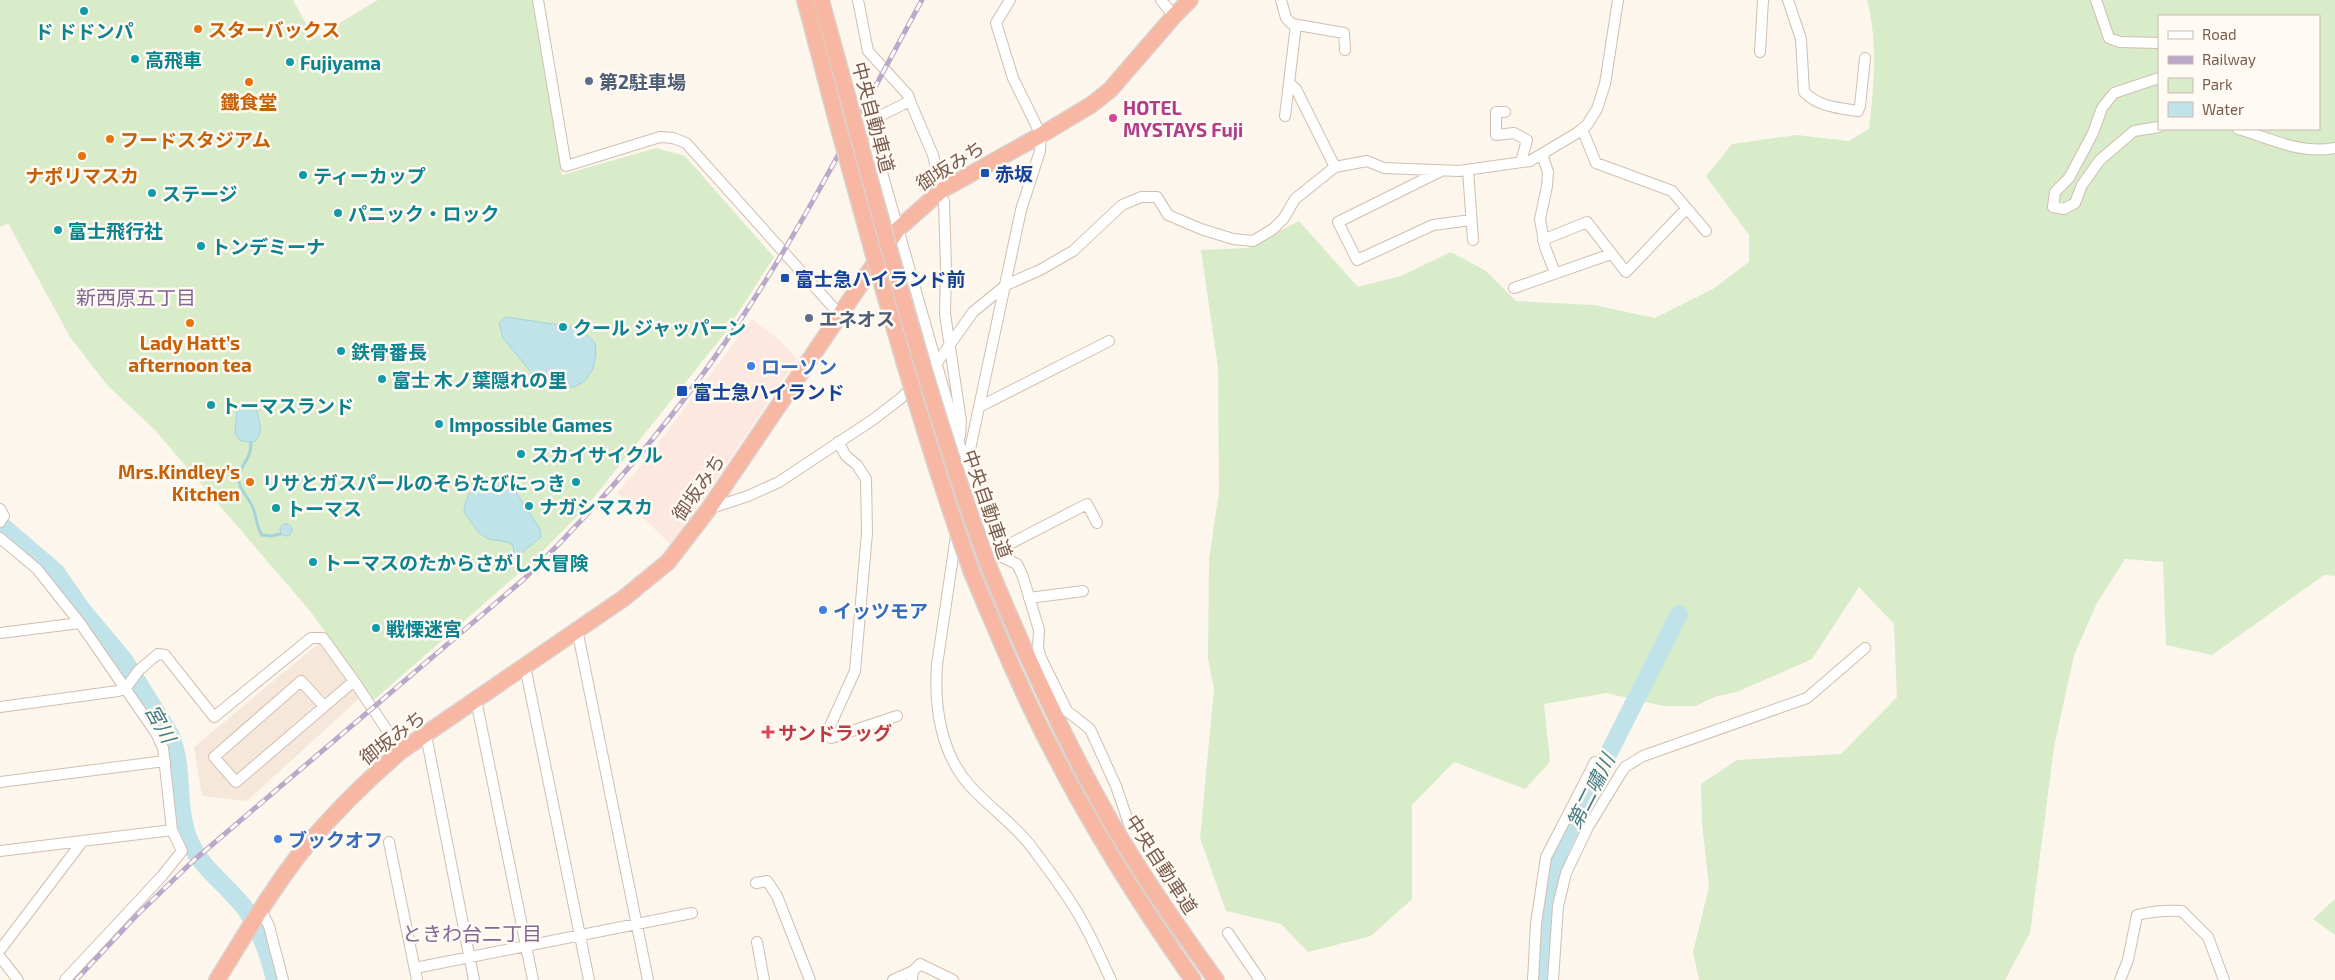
<svg xmlns="http://www.w3.org/2000/svg" width="2335" height="980" font-family="'Exo 2','Noto Sans JP',sans-serif">
<rect width="100%" height="100%" fill="#fdf6ec"/>
<path fill="#f5e8da" d="M 319,643 L 322,643 L 362,696 L 247,801 L 202,796 L 194,747 Z"/>
<path fill="#fde8e0" d="M 752,319 L 783,343 L 797,359 L 686,525 L 670,544 L 617,493 L 648,457 Z"/>
<path fill="#d8ecc9" fill-rule="evenodd" d="M 0,0 L 293,0 L 314,38 L 378,0 L 532,0 L 562,175 L 656,148 L 685,156 L 774,257 L 725,333 L 587,506 L 535,559 L 374,700 L 310,611 L 154,429 L 108,386 L 70,337 L 8,223 L 0,227 Z
M 1867,0 L 2335,0 L 2335,576 L 2324,575 L 2212,655 L 2166,645 L 2163,562 L 2125,559 L 2097,603 L 2074,655 L 2054,747 L 2030,933 L 2005,980 L 1699,980 L 1693,952 L 1709,887 L 1702,823 L 1701,784 L 1737,760 L 1841,754 L 1897,697 L 1894,624 L 1859,587 L 1812,659 L 1737,692 L 1717,696 L 1696,706 L 1663,706 L 1606,693 L 1544,704 L 1550,762 L 1525,789 L 1454,762 L 1412,805 L 1412,899 L 1371,936 L 1308,952 L 1281,924 L 1226,911 L 1200,838 L 1214,689 L 1208,658 L 1209,560 L 1219,491 L 1218,368 L 1201,250 L 1248,248 L 1299,221 L 1358,287 L 1401,276 L 1451,252 L 1486,271 L 1516,301 L 1594,305 L 1655,318 L 1713,289 L 1749,262 L 1749,235 L 1706,176 L 1732,144 L 1797,135 L 1849,141 L 1869,129 C 1874,86 1878,42 1867,0 ZM 2159,16 L 2319,16 L 2319,129 L 2159,129 Z
M 2335,899 L 2335,935 L 2313,919 Z"/>
<path fill="#bfe3e8" stroke="#a5d3da" d="M 505,317 L 581,328 L 595,343 L 596,354 L 593,369 L 585,381 L 574,387 L 563,387 L 534,376 L 503,338 L 499,323 Z
M 241,406 L 248,410 L 257,407 C 257,420 266,432 254,442 L 241,441 L 235,434 L 237,407 Z
M 498,476 L 511,484 L 540,529 L 541,537 L 514,559 L 513,545 C 502,538 491,543 482,535 C 476,531 469,518 464,512 C 465,492 478,479 498,476 Z
M280 530a6 6 0 1 1 12 0a6 6 0 1 1-12 0Z"/>
<g fill="none" stroke-linecap="round" stroke-linejoin="round">
<path stroke="#a5d3da" stroke-width="3" d="M 251,443 C 251,460 241,464 239,476 C 237,489 249,497 253,508 C 257,518 256,526 262,535 L 271,536 L 280,534"/>
<path stroke="#bfe3e8" stroke-width="18" d="M 0,524 L 56,572 L 83,611 L 124,660 L 170,734 C 185,768 175,808 190,842 C 201,868 227,885 244,907 C 260,929 269,954 275,980
M 1541,980 L 1548,891 L 1561,848 L 1679,614"/>
<g stroke="#d1beb0" stroke-width="12">
<path id="minor" d="M 538,0 L 566,166 L 660,137 L 673,138 L 686,143 L 840,315
M 858,0 L 868,51 L 908,95 L 910,101 L 876,118 L 873,133 L 875,148 L 960,446 L 996,551 L 1002,557 L 1017,564 L 1023,577 L 1039,630 L 1038,648 L 1041,658 L 1067,711 L 1090,729 L 1116,786 L 1129,824
M 1010,0 L 996,23 L 1013,78 L 1041,135 L 1040,151 L 1021,210 L 966,468 L 937,665 C 934,707 941,755 971,787 C 991,809 1016,825 1033,849 C 1048,869 1064,890 1077,912 C 1090,933 1100,957 1111,980
M 1161,0 L 1174,16
M 1281,0 L 1286,18 L 1292,24 L 1344,33 L 1345,50
M 1788,0 L 1801,39 L 1804,92 C 1819,107 1838,108 1858,111 L 1860,106 L 1865,58
M 2096,0 L 2109,38 L 2120,42 L 2159,43
M 1760,52 L 1763,0
M 2159,78 L 2114,93 L 2102,108 L 2093,133 L 2069,178 L 2055,192 L 2053,207 L 2064,209 L 2075,203 L 2082,185 L 2100,160 L 2134,131 L 2159,127
M 1289,83 L 1296,89 L 1335,167
M 910,101 L 933,155 L 939,180
M 1505,112 L 1496,112 L 1496,135 L 1514,133 L 1527,140 L 1521,162
M 1285,116 L 1296,25
M 1582,129 L 1596,163 L 1672,191 L 1706,231
M 2238,129 C 2270,138 2300,155 2335,148
M 1542,154 L 1548,172 L 1547,186 L 1540,219 L 1545,247 L 1555,273
M 1468,170 L 1473,240
M 1441,171 L 1338,222 L 1357,260 L 1433,225 L 1471,220
M 944,201 L 946,269 L 945,314 L 961,421 L 960,436
M 1543,240 L 1587,222 L 1626,272 L 1686,209
M 1514,288 L 1611,254
M 979,407 L 1109,341
M 838,442 L 846,456 L 857,465 L 866,479 L 867,533 L 855,671 L 830,726 L 828,736 L 831,738 L 897,716
M 0,509 L 4,516 L 0,522
M 708,509 L 748,496 L 779,482 L 874,419 L 901,398 L 936,364 L 973,312 L 1006,285 L 1040,270 L 1073,251 L 1122,205 L 1141,197 L 1157,197 L 1168,215 L 1201,229 L 1233,239 L 1253,241 L 1273,229 L 1284,218 L 1295,199 L 1335,167 L 1367,161 L 1384,168 L 1459,171 L 1530,161 L 1577,133 L 1587,125 L 1597,109 L 1605,84 L 1618,0
M 0,538 L 37,569 L 80,623 L 156,733 L 163,748 L 172,830 L 182,851 L 162,876 L 65,980
M 996,551 L 1087,504 L 1097,523
M 1029,598 L 1083,591
M 577,629 L 648,980
M 0,633 L 80,623
M 525,666 L 589,980
M 476,700 L 533,980
M 323,705 L 301,681 L 214,757 L 236,782 L 354,681
M 0,707 L 118,691 L 125,689 L 139,670 L 158,654 L 165,655 L 214,717 L 311,638 L 323,638 L 354,681 L 401,751
M 426,735 L 474,980
M 0,782 L 165,761
M 389,842 L 417,980
M 0,851 L 172,830
M 756,883 L 767,881 L 777,896 L 810,980
M 261,910 L 269,926 L 283,980
M 1228,933 L 1260,980
M 757,942 L 764,980
M 0,950 L 82,842
M 0,957 L 18,980
M 415,968 L 692,913
M 893,980 L 913,971
M 912,980 L 913,971 L 920,964 L 953,980
M 1533,980 L 1536,924 L 1546,857 L 1595,762
M 1553,980 L 1558,906 L 1566,873 L 1588,827 L 1621,773 L 1625,767 L 1643,756 L 1807,698 L 1865,648
M 2120,980 L 2128,960 L 2137,915 C 2153,911 2166,910 2182,911 L 2208,937 L 2224,980"/>
</g>
<g stroke="#dad1cd" stroke-width="18">
<path id="highway" d="M 805,0 L 836,118
M 821,0 L 849,102
M 989,567 C 1025,654 1064,740 1111,822 C 1143,877 1179,929 1216,980
M 972,573 C 997,632 1022,693 1052,750 C 1093,830 1141,906 1193,980
M 217,980 C 245,935 273,887 306,846 C 335,812 366,781 401,751 L 624,598 L 668,562 L 708,510 L 898,229 L 942,190 L 1041,135 L 1091,105 L 1110,90 L 1174,16 L 1190,0"/>
</g>
<use href="#minor" stroke="#fff" stroke-width="10"/>
<use href="#highway" stroke="#f7b7a3" stroke-width="15"/>
<g stroke="#b9a8c9" stroke-width="5">
<path id="rail" d="M 76,980 L 136,916 L 193,861 L 524,579 C 605,500 679,413 741,319 C 808,218 864,106 922,0"/>
</g>
<use href="#rail" stroke="#fffaf3" stroke-width="3" stroke-dasharray="9" stroke-linecap="butt"/>
<g stroke="#dad1cd" stroke-width="18" stroke-linecap="butt">
<path id="highway-bridge" d="M 849,102 C 891,258 933,414 989,567
M 836,118 C 878,271 919,424 972,573"/>
</g>
<use href="#highway-bridge" stroke="#f7b7a3" stroke-width="15"/>
</g>
<g fill="#0f9aa8" stroke="#fffaf3" stroke-width="2">
<circle cx="84" cy="11" r="5"/>
<circle cx="135" cy="59" r="5"/>
<circle cx="290" cy="62" r="5"/>
<circle cx="303" cy="175" r="5"/>
<circle cx="152" cy="193" r="5"/>
<circle cx="338" cy="213" r="5"/>
<circle cx="58" cy="230" r="5"/>
<circle cx="201" cy="246" r="5"/>
<circle cx="563" cy="327" r="5"/>
<circle cx="341" cy="351" r="5"/>
<circle cx="382" cy="379" r="5"/>
<circle cx="211" cy="405" r="5"/>
<circle cx="439" cy="424" r="5"/>
<circle cx="521" cy="454" r="5"/>
<circle cx="576" cy="482" r="5"/>
<circle cx="529" cy="506" r="5"/>
<circle cx="276" cy="508" r="5"/>
<circle cx="313" cy="562" r="5"/>
<circle cx="376" cy="628" r="5"/>
</g>
<g fill="#e8710a" stroke="#fffaf3" stroke-width="2">
<circle cx="198" cy="29" r="5"/>
<circle cx="249" cy="82" r="5"/>
<circle cx="110" cy="139" r="5"/>
<circle cx="82" cy="156" r="5"/>
<circle cx="190" cy="323" r="5"/>
<circle cx="250" cy="482" r="5"/>
</g>
<g fill="#5c6f8a" stroke="#fffaf3" stroke-width="2">
<circle cx="589" cy="81" r="5"/>
<circle cx="809" cy="318" r="5"/>
</g>
<circle fill="#d1479c" stroke="#fffaf3" stroke-width="2" cx="1113" cy="118" r="5"/>
<g fill="#1a4fb4" stroke="#fffaf3" stroke-width="2">
<rect x="980" y="168" width="10" height="10" rx="2.5"/>
<rect x="780" y="273" width="10" height="10" rx="2.5"/>
<rect x="676" y="385" width="12" height="12" rx="2.5"/>
</g>
<g fill="#3f7fe0" stroke="#fffaf3" stroke-width="2">
<circle cx="751" cy="366" r="5"/>
<circle cx="823" cy="610" r="5"/>
<circle cx="278" cy="839" r="5"/>
</g>
<path fill="#e0444e" stroke="#fffaf3" stroke-width="2" d="M765.5 724.5h5v5h5v5h-5v5h-5v-5h-5v-5h5z"/>
<g text-anchor="middle" dominant-baseline="central" stroke-width="5" stroke-linejoin="round" paint-order="stroke">
<g font-size="19" font-weight="bold" fill="#c56008" stroke="#fffaf3">
<text x="208" y="29" text-anchor="start">スターバックス</text>
<text x="249" y="101">鐵食堂</text>
<text x="120" y="139" text-anchor="start">フードスタジアム</text>
<text x="82" y="175">ナポリマスカ</text>
<text x="190" y="342">Lady Hatt’s<tspan x="190" dy="22">afternoon tea</tspan></text>
<text x="240" y="471" text-anchor="end">Mrs.Kindley’s<tspan x="240" dy="22">Kitchen</tspan></text>
</g>
<g font-size="19" font-weight="bold" fill="#0d838f" stroke="#fffaf3" text-anchor="start">
<text x="84" y="30" text-anchor="middle">ド ドドンパ</text>
<text x="145" y="59">高飛車</text>
<text x="300" y="62">Fujiyama</text>
<text x="313" y="175">ティーカップ</text>
<text x="162" y="193">ステージ</text>
<text x="348" y="213">パニック・ロック</text>
<text x="68" y="230">富士飛行社</text>
<text x="211" y="246">トンデミーナ</text>
<text x="573" y="327">クール ジャッパーン</text>
<text x="351" y="351">鉄骨番長</text>
<text x="392" y="379">富士 木ノ葉隠れの里</text>
<text x="221" y="405">トーマスランド</text>
<text x="449" y="424">Impossible Games</text>
<text x="531" y="454">スカイサイクル</text>
<text x="566" y="482" text-anchor="end">リサとガスパールのそらたびにっき</text>
<text x="539" y="506">ナガシマスカ</text>
<text x="286" y="508">トーマス</text>
<text x="323" y="562">トーマスのたからさがし大冒険</text>
<text x="386" y="628">戦慄迷宮</text>
</g>
<g font-size="19" font-weight="bold" fill="#4e5e75" stroke="#fffaf3" text-anchor="start">
<text x="599" y="81">第2駐車場</text>
<text x="819" y="318">エネオス</text>
</g>
<g font-size="19" font-weight="bold" fill="#b23c85" stroke="#fffaf3" text-anchor="start">
<text x="1123" y="107">HOTEL<tspan x="1123" dy="22">MYSTAYS Fuji</tspan></text>
</g>
<g font-size="19" fill="#7a5c4d" stroke="#fffaf3">
<text transform="translate(874 117) rotate(75)">中央自動車道</text>
<text transform="translate(950 165) rotate(-32)">御坂みち</text>
<text transform="translate(698 487) rotate(-55)">御坂みち</text>
<text transform="translate(988 504) rotate(71)">中央自動車道</text>
<text transform="translate(392 737) rotate(-37)">御坂みち</text>
<text transform="translate(1162 864) rotate(57)">中央自動車道</text>
</g>
<g font-size="19" font-weight="bold" fill="#164399" stroke="#fffaf3" text-anchor="start">
<text x="995" y="173">赤坂</text>
<text x="795" y="278">富士急ハイランド前</text>
<text x="693" y="391">富士急ハイランド</text>
</g>
<g font-size="19" font-weight="bold" fill="#366cbe" stroke="#fffaf3" text-anchor="start">
<text x="761" y="366">ローソン</text>
<text x="833" y="610">イッツモア</text>
<text x="288" y="839">ブックオフ</text>
</g>
<g font-size="19" font-weight="bold" fill="#be3a42" stroke="#fffaf3" text-anchor="start">
<text x="778" y="732">サンドラッグ</text>
</g>
<g font-size="20" fill="#846695" stroke="#fffaf3">
<text x="136" y="297">新西原五丁目</text>
<text x="472" y="933">ときわ台二丁目</text>
</g>
<g font-size="20" font-style="italic" fill="#437c86" stroke="#fffaf3">
<text transform="translate(161 723) rotate(61)">宮川</text>
<text transform="translate(1590 791) rotate(-63)">第二嘯川</text>
</g>
</g>
<rect x="2158" y="15" width="162" height="115" fill="#fffaf3" stroke="#cabbb1"/>
<rect x="2168" y="31" width="25" height="8" fill="#ffffff" stroke="#cabbb1"/>
<text x="2202" y="40" font-size="15" fill="#7a5c4d">Road</text>
<rect x="2168" y="56" width="25" height="8" fill="#b9a8c9" stroke="#cabbb1"/>
<text x="2202" y="65" font-size="15" fill="#7a5c4d">Railway</text>
<rect x="2168" y="78" width="25" height="15" fill="#d8ecc9" stroke="#cabbb1"/>
<text x="2202" y="90" font-size="15" fill="#7a5c4d">Park</text>
<rect x="2168" y="102" width="25" height="15" fill="#bfe3e8" stroke="#cabbb1"/>
<text x="2202" y="115" font-size="15" fill="#7a5c4d">Water</text>
</svg>
